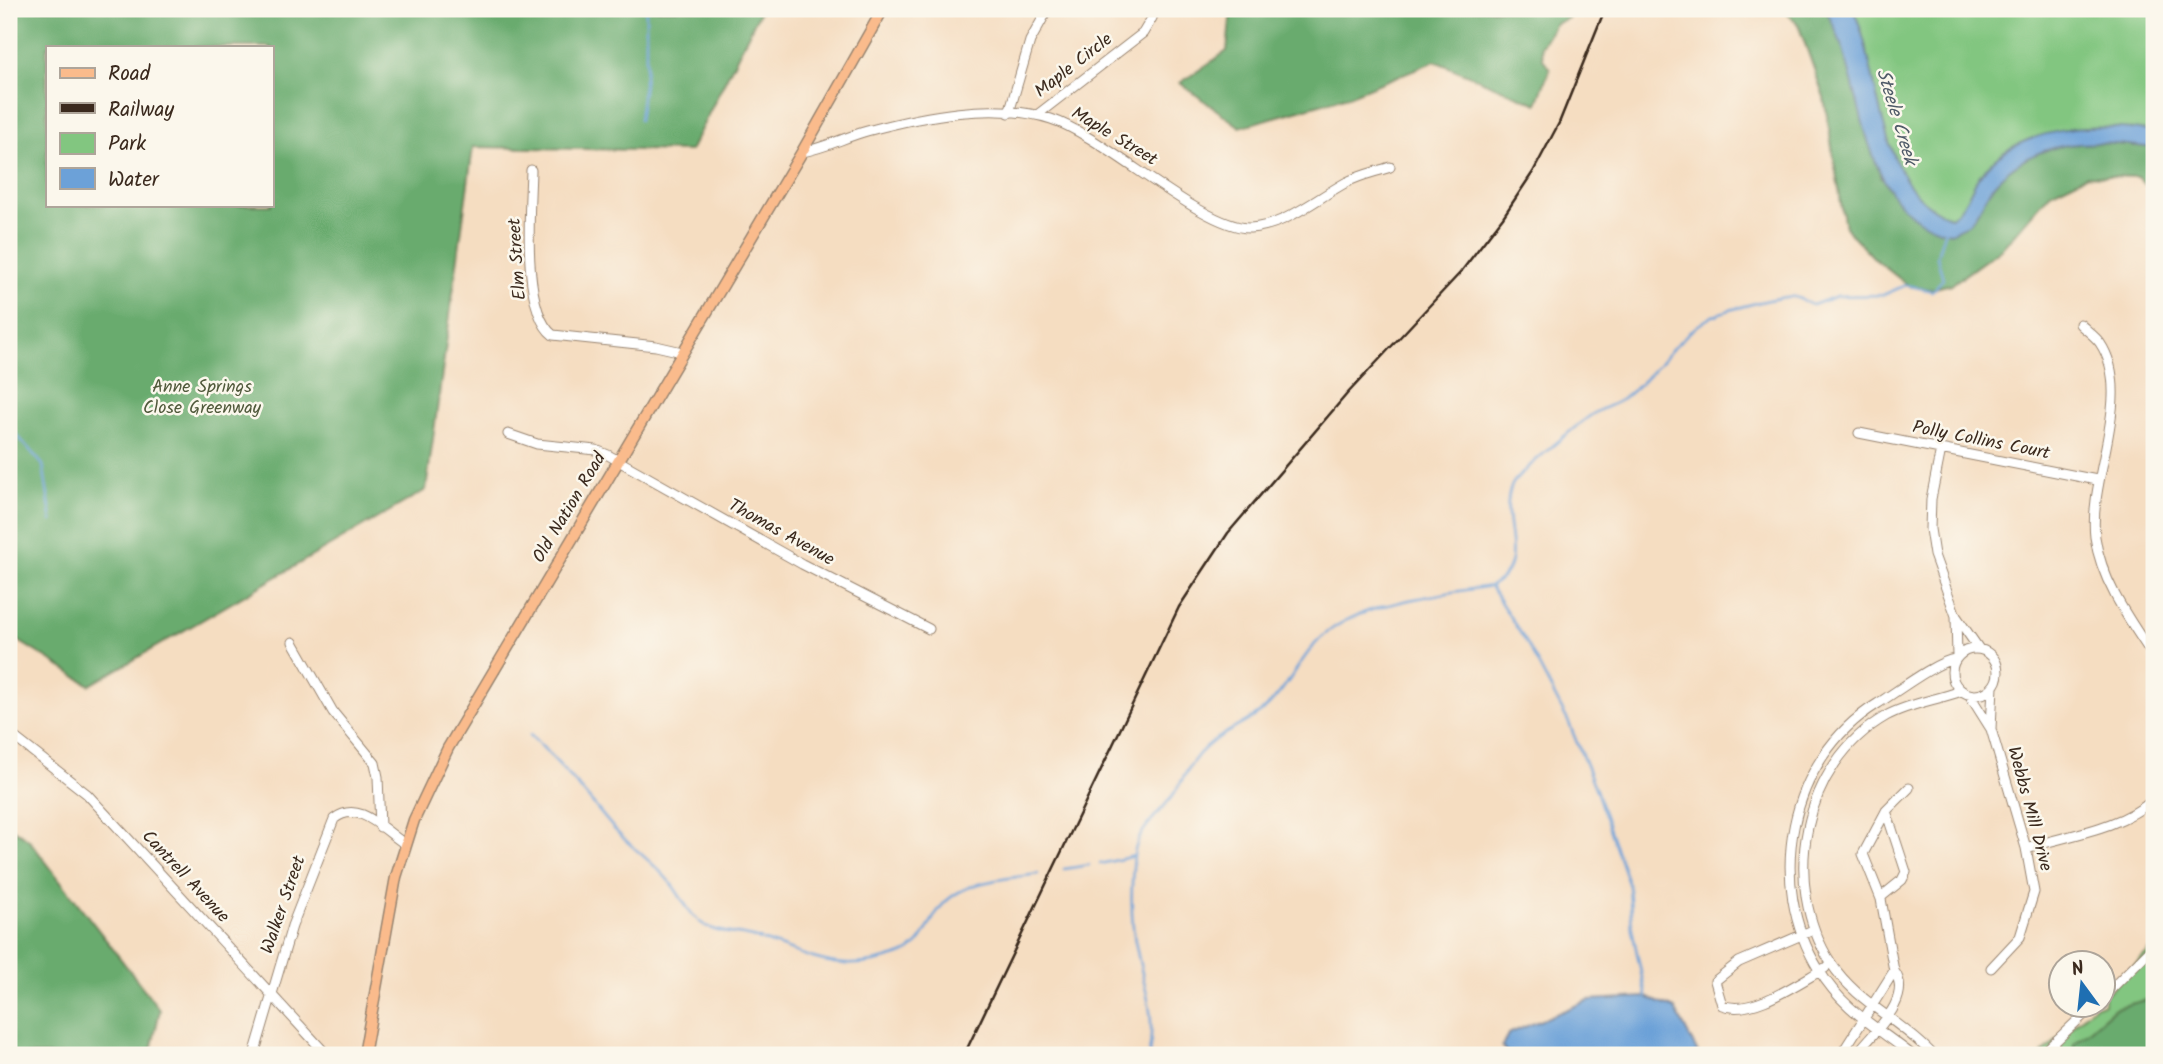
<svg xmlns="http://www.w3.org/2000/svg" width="2163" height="1064" font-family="Kalam,sans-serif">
<rect width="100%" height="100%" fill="#fbf7ec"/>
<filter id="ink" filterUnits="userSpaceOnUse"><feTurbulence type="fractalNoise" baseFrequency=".0143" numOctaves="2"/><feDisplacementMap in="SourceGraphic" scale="14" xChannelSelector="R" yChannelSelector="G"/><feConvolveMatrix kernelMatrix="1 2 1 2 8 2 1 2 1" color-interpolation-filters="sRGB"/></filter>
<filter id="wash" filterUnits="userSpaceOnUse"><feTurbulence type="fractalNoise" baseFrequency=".00686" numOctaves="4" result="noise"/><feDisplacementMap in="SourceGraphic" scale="28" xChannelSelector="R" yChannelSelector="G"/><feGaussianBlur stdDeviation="1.57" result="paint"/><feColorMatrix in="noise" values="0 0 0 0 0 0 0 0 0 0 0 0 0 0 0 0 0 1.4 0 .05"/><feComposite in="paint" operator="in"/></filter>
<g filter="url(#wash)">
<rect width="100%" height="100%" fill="#f5ddc1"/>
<path fill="#82c680" stroke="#5e784f" stroke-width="2" d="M 1783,9 L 2154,9 L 2154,193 L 2138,177 L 2087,175 L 2050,193 L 2002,248 L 1952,284 L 1929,289 L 1909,286 L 1876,260 L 1845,227 L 1824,97 L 1798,24 Z
M 2154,946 L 2154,1055 L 2041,1055 L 2095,1005 L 2104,1004 L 2104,996 Z"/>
<path fill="#69ab6e" stroke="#526a46" stroke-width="2" fill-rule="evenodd" d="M 9,9 L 761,9 L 690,151 L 473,147 L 426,490 L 90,685 L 9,635 ZM 47,47 L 271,47 L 271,205 L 47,205 Z
M 1231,9 L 1571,9 L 1568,18 L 1555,24 L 1541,46 L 1543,59 L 1550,68 L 1537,104 L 1435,61 L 1348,96 L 1240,127 L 1180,83 L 1227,51 Z
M 1783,9 L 1825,9 L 1839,30 L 1881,177 L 1950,233 C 1955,230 1964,227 1969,223 C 1980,212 1985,194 1996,182 C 2039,136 2098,140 2154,148 L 2154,193 L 2138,177 L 2087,175 L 2050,193 L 2002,248 L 1952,284 L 1929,289 L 1909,286 L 1876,260 L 1845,227 L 1824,97 L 1798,24 Z
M 9,826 L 29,840 L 160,1010 L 150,1055 L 9,1055 Z
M 2154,998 L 2154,1055 L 2073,1055 L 2074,1044 L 2115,1008 Z"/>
<path fill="#6ca1d8" stroke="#54667b" stroke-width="2" d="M 1825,9 L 1853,9 C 1882,71 1875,190 1950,217 C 1967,209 1969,188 1981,174 C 2020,124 2097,123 2154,132 L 2154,148 C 2098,140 2039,136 1996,182 C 1985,194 1980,212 1969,223 C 1964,227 1955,230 1950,233 C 1854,212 1868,79 1825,9 Z
M 1646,997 L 1675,1009 L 1699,1055 L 1509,1055 L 1502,1047 L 1508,1034 L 1589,1000 Z"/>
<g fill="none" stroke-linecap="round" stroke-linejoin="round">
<path stroke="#6ca1d8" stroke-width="2.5" d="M 639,120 L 646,67 L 646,9
M 9,426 L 43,465 L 52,521
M 1490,586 L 1528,645 L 1569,723 L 1596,790 L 1629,886 L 1632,929 L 1646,997
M 530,735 C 562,765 587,797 615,830 C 632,848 653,862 669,881 C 683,897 689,919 710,928 C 723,934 739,933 752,937 C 812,955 835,977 900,955 C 925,946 926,926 940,908 C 961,880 1006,879 1038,874
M 1100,864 L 1134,856
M 1064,869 L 1089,865
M 1149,1055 C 1156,1013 1145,991 1137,951 C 1130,922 1131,886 1134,856 C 1137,831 1155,818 1170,799 C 1184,781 1187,764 1206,747 C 1224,730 1251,723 1268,706 C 1298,677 1304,642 1345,621 C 1385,600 1446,594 1490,586 C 1533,564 1496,522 1512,485 C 1516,475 1584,419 1596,412 C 1605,407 1616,404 1625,397 C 1657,373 1675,337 1711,317 C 1721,311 1783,295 1794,297 C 1801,298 1806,304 1813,305 L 1837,296 L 1883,295 L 1906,285 L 1932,291 L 1943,279 L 1937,256 L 1945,229"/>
</g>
</g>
<g filter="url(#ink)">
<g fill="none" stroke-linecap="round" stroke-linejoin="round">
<g stroke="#988470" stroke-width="11">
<path id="minor" d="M 1009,113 L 1030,41 L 1048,9
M 1037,115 L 1143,33 L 1152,18 L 1153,9
M 802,152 C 825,148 845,137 867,131 C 923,116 994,101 1051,119 C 1104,136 1203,229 1250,228 C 1285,226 1316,199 1345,183 C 1359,175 1376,172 1390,167
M 531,170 C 530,209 521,310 553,335 L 656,346 L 682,352
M 2080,324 C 2086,330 2095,336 2100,343 C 2135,395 2088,477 2095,537 C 2101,581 2130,621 2154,657
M 1859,433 L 2097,480
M 508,434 L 537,444 L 596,450 L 608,455 L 802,564 L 929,629
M 1941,449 L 1931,499 L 1930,529 L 1934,555 L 1956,616 L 1979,649
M 1956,616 L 1957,657
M 293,642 L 333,712 L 375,763 L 378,777 L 380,827
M1952 672a23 23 0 1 1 46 0a23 23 0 1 1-46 0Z
M 1969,694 L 1991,729 L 2026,848 L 2034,892 L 2020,937 L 1991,968
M 1991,729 L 1993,686
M 9,733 L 87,794 L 327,1055
M 2026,848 C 2068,835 2120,829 2154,799
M 1881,897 L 1902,880 L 1906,872 L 1886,811
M 1813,930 L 1739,962 L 1715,981 L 1722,1005 C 1751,1017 1798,983 1825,968
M 2104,996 L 2154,946
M 254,1055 L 292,926 L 334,819 C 359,799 383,830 405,844
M 1841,1055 L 1894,971 L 1881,899 L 1863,854 L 1886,811 L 1909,788
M 1856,1055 C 1871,1034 1915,999 1894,971
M 1912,1055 C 1877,1027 1843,1010 1819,970 C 1765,883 1788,759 1877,704 C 1895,693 1937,661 1955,659
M 1933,1055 C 1902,1021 1856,1002 1831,963 C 1780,884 1802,764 1886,716 C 1910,703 1937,700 1961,691
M 2041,1055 L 2095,1004"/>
</g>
<g stroke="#988470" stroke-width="13">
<path id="major" d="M 364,1055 L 396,877 L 414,820 L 448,748 L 802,152 L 883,9"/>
</g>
<use href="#minor" stroke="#fff" stroke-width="9"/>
<use href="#major" stroke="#fabb8c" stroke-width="10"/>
<path stroke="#3b2a1e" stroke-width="2.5" d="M 964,1055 L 1179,607 L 1228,533 L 1347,394 L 1460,273 L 1503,217 L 1533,172 L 1559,123 L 1605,9"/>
</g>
</g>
<g text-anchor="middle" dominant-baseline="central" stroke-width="5" stroke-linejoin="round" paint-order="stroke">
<g font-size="18" fill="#3b2a1e" stroke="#fbf7ec">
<text transform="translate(1074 66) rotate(-38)">Maple Circle</text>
<text transform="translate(1114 137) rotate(31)">Maple Street</text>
<text transform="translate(518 259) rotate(-94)">Elm Street</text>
<text transform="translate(1981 441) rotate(11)">Polly Collins Court</text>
<text transform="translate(570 508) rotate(-59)">Old Nation Road</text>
<text transform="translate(781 533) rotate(29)">Thomas Avenue</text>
<text transform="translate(2029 809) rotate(75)">Webbs Mill Drive</text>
<text transform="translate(185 877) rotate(47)">Cantrell Avenue</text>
<text transform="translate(284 905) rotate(-71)">Walker Street</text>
</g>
<g font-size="18" fill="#50593b" stroke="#fbf7ec">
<text x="202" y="387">Anne Springs<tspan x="202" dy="21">Close Greenway</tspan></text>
</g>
<g font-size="19" font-style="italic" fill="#4f5a68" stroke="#fbf7ec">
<text transform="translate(1896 117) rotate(73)">Steele Creek</text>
</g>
</g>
<rect width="2163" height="1064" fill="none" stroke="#fbf7ec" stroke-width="35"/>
<rect x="46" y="46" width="228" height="161" fill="#fbf7ec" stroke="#aea59a" stroke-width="2"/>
<rect x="60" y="68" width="35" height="10" fill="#fabb8c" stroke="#aea59a" stroke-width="2"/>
<text x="108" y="80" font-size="21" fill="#3b2a1e">Road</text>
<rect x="60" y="103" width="35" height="10" fill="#3b2a1e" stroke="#aea59a" stroke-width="2"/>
<text x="108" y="116" font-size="21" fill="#3b2a1e">Railway</text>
<rect x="60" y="133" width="35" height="21" fill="#82c680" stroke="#aea59a" stroke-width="2"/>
<text x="108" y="150" font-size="21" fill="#3b2a1e">Park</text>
<rect x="60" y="168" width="35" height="21" fill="#6ca1d8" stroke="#aea59a" stroke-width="2"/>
<text x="108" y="186" font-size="21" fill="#3b2a1e">Water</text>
<g transform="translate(2082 984) rotate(345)"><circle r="33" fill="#fbf7ec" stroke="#aea59a" stroke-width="2"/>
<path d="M0-5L12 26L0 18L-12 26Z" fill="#1f6fb2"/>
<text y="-10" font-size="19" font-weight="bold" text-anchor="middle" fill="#3b2a1e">N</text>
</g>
</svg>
